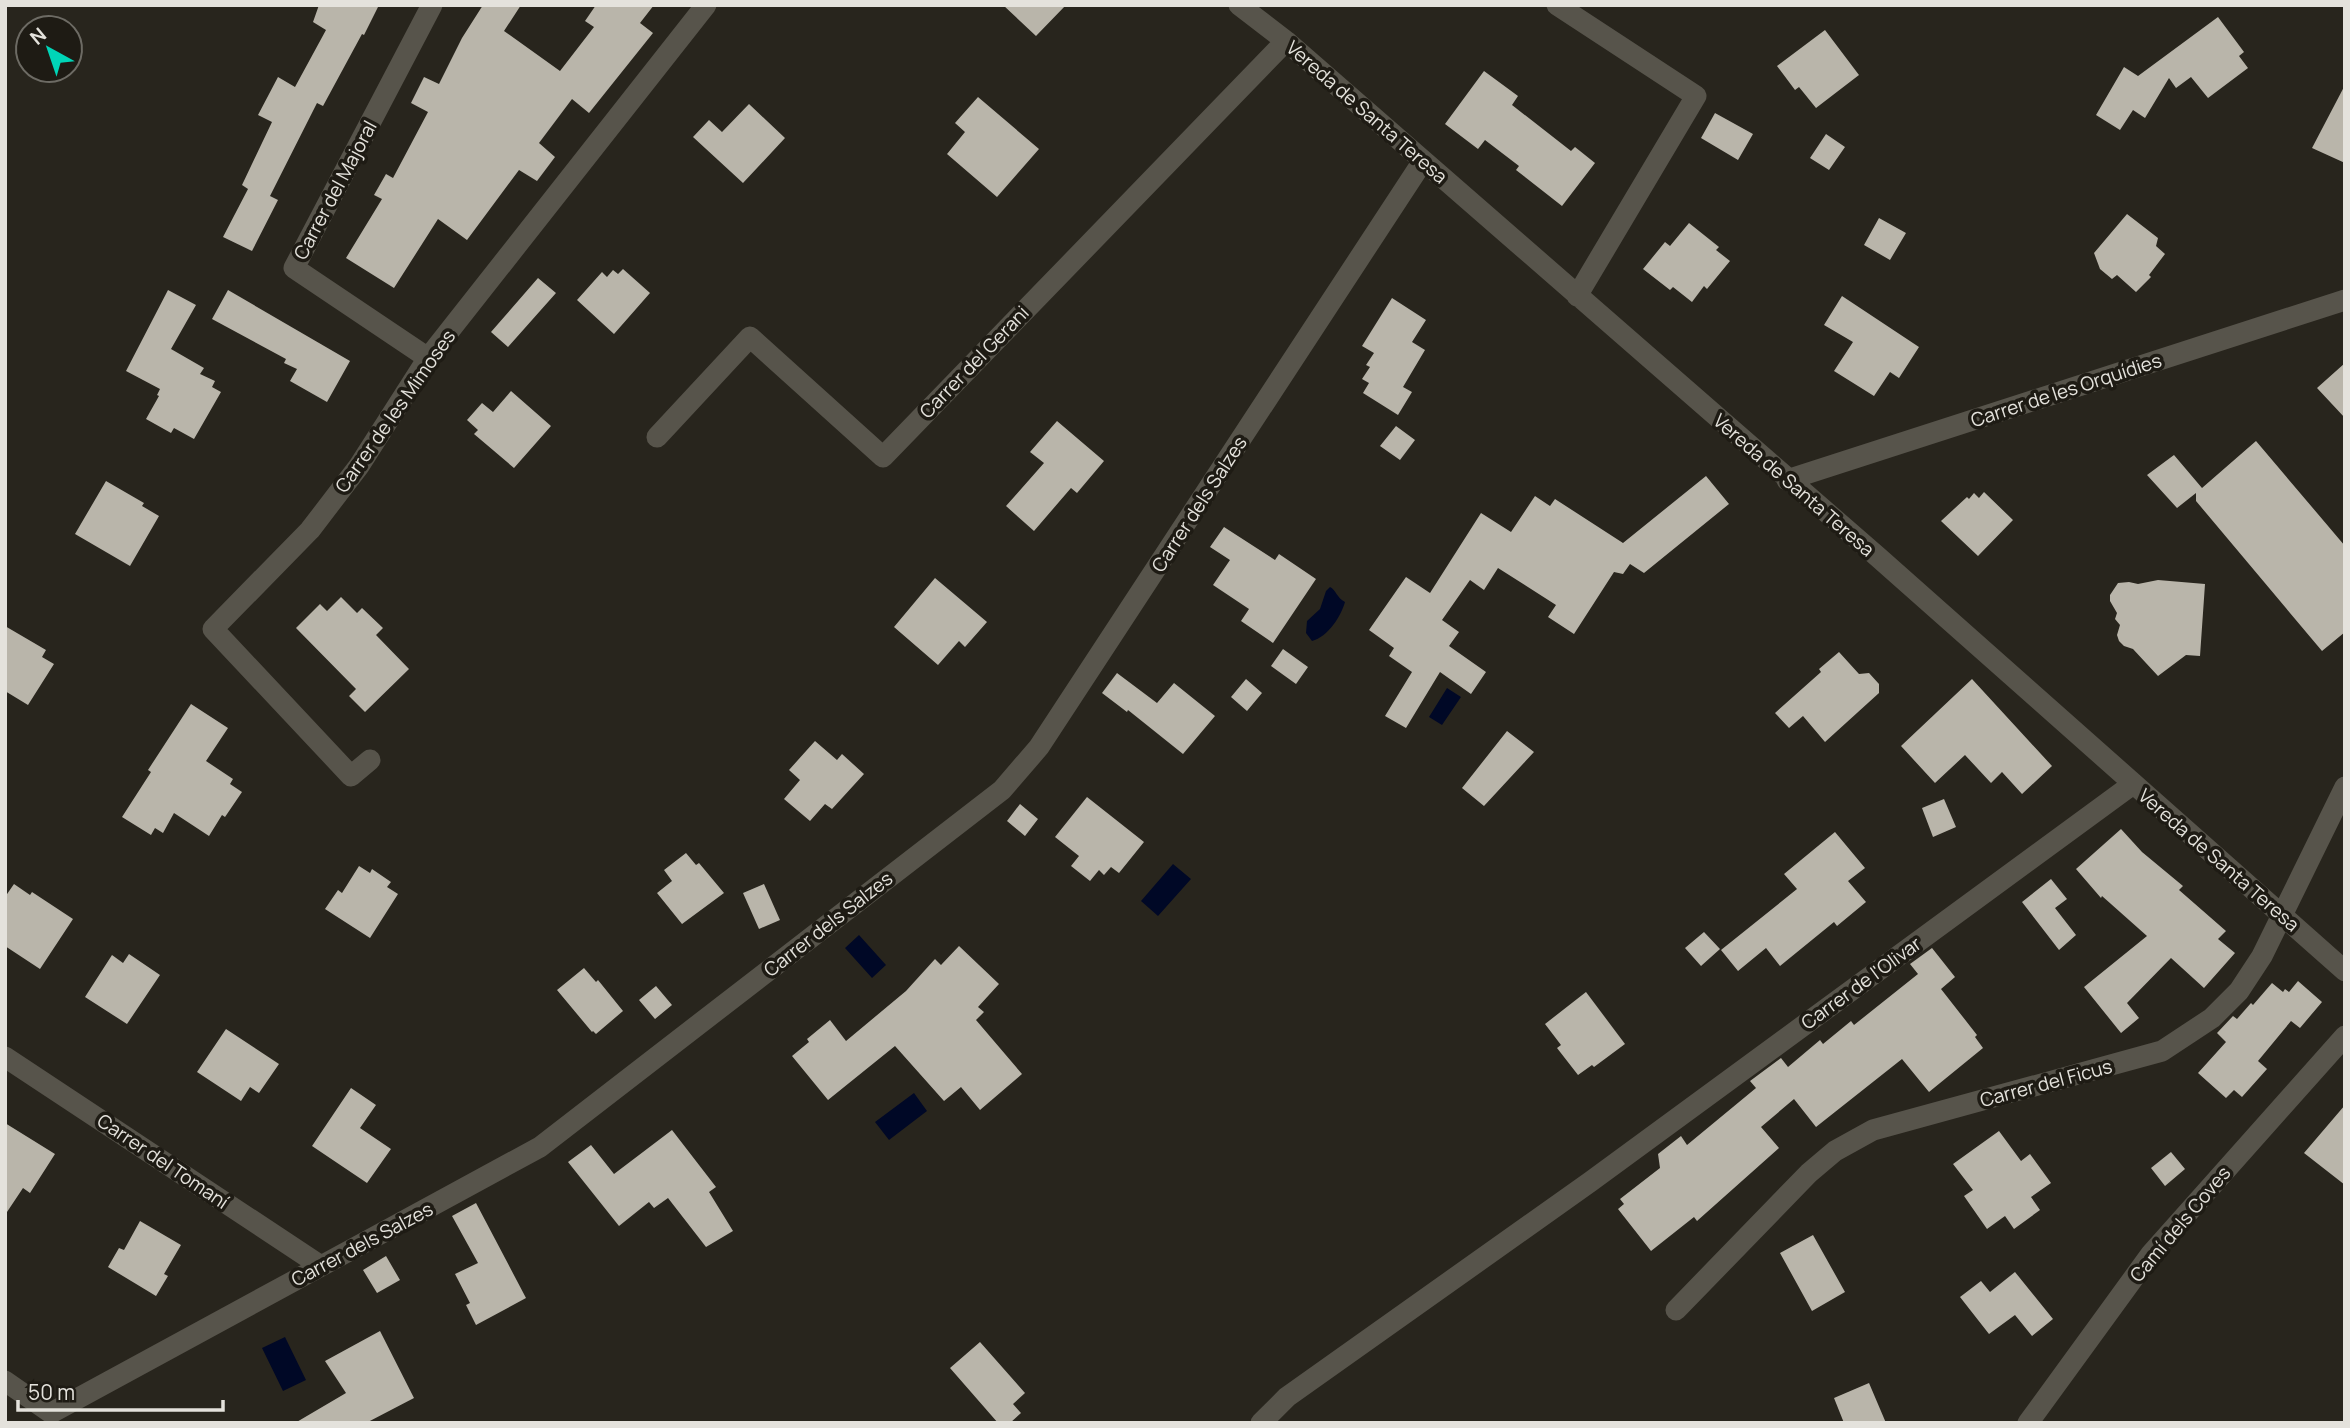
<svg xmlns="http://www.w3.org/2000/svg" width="2350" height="1428" font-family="Manrope,sans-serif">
<rect width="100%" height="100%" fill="#28251d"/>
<path fill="#000826" d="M 1330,587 C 1336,590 1337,598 1345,602 C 1341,616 1328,637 1312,641 L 1306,633 L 1307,621 L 1320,609 L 1326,591 Z
M 1447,688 L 1461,697 L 1442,725 L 1429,717 Z
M 1173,864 L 1191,879 L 1158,916 L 1141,901 Z
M 859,935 L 886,965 L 872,978 L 845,948 Z
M 914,1093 L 927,1111 L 889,1140 L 875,1122 Z
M 285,1337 L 306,1380 L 283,1391 L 262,1348 Z"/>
<path fill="#b9b5aa" d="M 319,5 L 379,5 L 364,35 L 362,34 L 323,106 L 317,103 L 270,196 L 278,200 L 252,251 L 223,237 L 248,189 L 242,185 L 272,122 L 258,115 L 278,77 L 295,87 L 326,30 L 313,22 Z
M 483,5 L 521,5 L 504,31 L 560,71 L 594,27 L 585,21 L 596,5 L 654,5 L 640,23 L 653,33 L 589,113 L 572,99 L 539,143 L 555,157 L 537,181 L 519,170 L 467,240 L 438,219 L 394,288 L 346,258 L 382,199 L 374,195 L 386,174 L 393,178 L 428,112 L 411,103 L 424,77 L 439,84 L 462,38 Z
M 1003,5 L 1066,5 L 1036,36 Z
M 2218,17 L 2244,52 L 2239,56 L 2248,68 L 2208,98 L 2191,77 L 2176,88 L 2169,78 L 2145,118 L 2133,110 L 2120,130 L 2096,115 L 2124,67 L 2138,76 Z
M 1825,30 L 1859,75 L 1816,108 L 1799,87 L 1795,90 L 1777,66 Z
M 1484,71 L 1518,96 L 1512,105 L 1571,151 L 1575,147 L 1595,163 L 1562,206 L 1516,170 L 1519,166 L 1485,140 L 1478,149 L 1445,124 Z
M 2345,85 L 2345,163 L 2312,148 Z
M 978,97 L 1039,149 L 997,197 L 947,154 L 965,132 L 955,123 Z
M 749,104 L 785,138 L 743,183 L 693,137 L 709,120 L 722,132 Z
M 1715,113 L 1753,134 L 1738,160 L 1701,138 Z
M 1826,134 L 1845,147 L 1829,170 L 1810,158 Z
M 2127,214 L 2158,238 L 2156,246 L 2165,254 L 2149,275 L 2151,277 L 2136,292 L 2117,275 L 2112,279 L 2100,269 L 2094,253 Z
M 1879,218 L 1906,233 L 1890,260 L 1864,245 Z
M 1689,223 L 1719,247 L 1716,250 L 1730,261 L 1707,289 L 1704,286 L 1692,302 L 1673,287 L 1670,290 L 1643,269 L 1665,242 L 1670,246 Z
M 623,269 L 650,293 L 614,334 L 577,300 L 602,272 L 607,277 L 613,270 L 618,274 Z
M 538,278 L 556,293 L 508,347 L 491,332 Z
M 168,290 L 196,305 L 171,349 L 204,368 L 200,374 L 215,381 L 212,387 L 221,392 L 194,439 L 174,428 L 171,433 L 146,419 L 159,396 L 157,395 L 160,389 L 126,371 Z
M 228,290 L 350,361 L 327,402 L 290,381 L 297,369 L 284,363 L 286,359 L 212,319 Z
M 1842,296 L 1919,347 L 1899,378 L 1890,372 L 1874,396 L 1834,371 L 1853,342 L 1824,325 Z
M 1392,298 L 1426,320 L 1412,342 L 1425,350 L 1403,387 L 1412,392 L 1398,415 L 1363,393 L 1369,383 L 1362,379 L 1370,367 L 1366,365 L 1374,353 L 1362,346 Z
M 2345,363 L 2345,418 L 2317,388 Z
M 511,391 L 551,426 L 514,468 L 474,434 L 478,430 L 467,420 L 482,403 L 493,412 Z
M 1057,421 L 1104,461 L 1077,493 L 1071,488 L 1034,531 L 1006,506 L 1044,463 L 1030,452 Z
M 1396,426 L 1415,440 L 1400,460 L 1380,446 Z
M 2256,441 L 2345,546 L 2345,632 L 2322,651 L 2196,501 L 2196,493 L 2177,508 L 2147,475 L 2174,455 L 2202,488 Z
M 1706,476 L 1729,504 L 1644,573 L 1630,564 L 1623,574 L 1614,572 L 1574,634 L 1548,617 L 1556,605 L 1498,568 L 1484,590 L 1470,580 L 1442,620 L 1459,632 L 1449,646 L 1486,672 L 1471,694 L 1440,672 L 1406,728 L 1385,716 L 1412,672 L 1389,656 L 1394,648 L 1369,630 L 1406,577 L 1430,593 L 1481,513 L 1511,532 L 1535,496 L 1550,506 L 1555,499 L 1623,543 Z
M 106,481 L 144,503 L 142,506 L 159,516 L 130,566 L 75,534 Z
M 1984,492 L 2013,520 L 1978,556 L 1941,521 L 1967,497 L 1969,499 L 1974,493 L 1979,498 Z
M 1224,527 L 1275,560 L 1279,554 L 1316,579 L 1273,643 L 1241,621 L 1249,609 L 1213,585 L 1230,560 L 1210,547 Z
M 935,578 L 987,622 L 965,647 L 959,641 L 938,665 L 894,627 Z
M 2158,580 L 2205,584 L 2200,656 L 2186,655 L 2158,676 L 2133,649 L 2124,646 L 2119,641 L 2117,635 L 2120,625 L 2115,619 L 2117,613 L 2110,601 L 2110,595 L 2118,583 L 2129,582 L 2138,584 Z
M 341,597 L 357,613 L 362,608 L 383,628 L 376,635 L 409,669 L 365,712 L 349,696 L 356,689 L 296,628 L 320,604 L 327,611 Z
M 5,626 L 46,650 L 42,657 L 54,664 L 28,705 L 5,691 Z
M 1283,649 L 1308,667 L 1296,684 L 1271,666 Z
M 1839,652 L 1859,674 L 1869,673 L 1879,684 L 1879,693 L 1825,742 L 1803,716 L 1789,728 L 1775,713 L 1821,672 L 1819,669 Z
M 1117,673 L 1157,703 L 1174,683 L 1215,716 L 1183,754 L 1128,710 L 1127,712 L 1102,693 Z
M 1246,679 L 1262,693 L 1247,711 L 1231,697 Z
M 1972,679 L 2052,766 L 2022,794 L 2002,772 L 1991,783 L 1965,755 L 1935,783 L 1901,746 Z
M 191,704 L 228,728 L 206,761 L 233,779 L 230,784 L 242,792 L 225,817 L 222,815 L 209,836 L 174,813 L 163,833 L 155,828 L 151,835 L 122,817 L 151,772 L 148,770 Z
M 1507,731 L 1534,752 L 1484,806 L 1462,788 Z
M 815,741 L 837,760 L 842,754 L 864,774 L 832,809 L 825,804 L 810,821 L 784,799 L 800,780 L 789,770 Z
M 1087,797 L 1144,842 L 1119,873 L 1111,867 L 1104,875 L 1099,870 L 1090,881 L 1071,866 L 1079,856 L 1055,837 Z
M 1944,799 L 1956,827 L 1933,837 L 1922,808 Z
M 1020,804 L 1038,819 L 1025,836 L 1007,821 Z
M 2121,829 L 2142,852 L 2183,886 L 2179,890 L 2226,931 L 2218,939 L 2235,953 L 2204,988 L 2171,958 L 2127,1003 L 2139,1018 L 2121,1033 L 2084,987 L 2147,936 L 2102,896 L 2101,898 L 2076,869 Z
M 1835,832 L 1865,868 L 1848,881 L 1866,902 L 1837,926 L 1834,922 L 1780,966 L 1766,948 L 1738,971 L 1721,950 L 1797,889 L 1784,874 Z
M 686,853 L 696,865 L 699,863 L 724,893 L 682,924 L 657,893 L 672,881 L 664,870 Z
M 359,866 L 370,873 L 372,869 L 391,882 L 387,887 L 398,894 L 370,938 L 325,909 L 338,890 L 342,893 Z
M 2051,879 L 2067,899 L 2055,908 L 2076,935 L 2059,950 L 2022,902 Z
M 14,884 L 30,895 L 32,892 L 73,919 L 40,969 L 5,946 L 5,897 Z
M 764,884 L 780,920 L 759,929 L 743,893 Z
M 1704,932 L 1720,949 L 1701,966 L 1685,948 Z
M 959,946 L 999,984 L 978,1007 L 984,1012 L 976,1020 L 1022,1074 L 980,1110 L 961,1087 L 944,1101 L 895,1046 L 828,1100 L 792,1056 L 809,1042 L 807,1039 L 830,1020 L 846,1041 L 906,991 L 935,959 L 941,965 Z
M 1932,948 L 1955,977 L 1941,989 L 1977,1035 L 1975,1037 L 1983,1048 L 1929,1092 L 1902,1059 L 1816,1127 L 1794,1099 L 1761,1127 L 1779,1148 L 1697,1221 L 1694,1217 L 1651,1251 L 1618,1209 L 1624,1204 L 1620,1199 L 1660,1168 L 1658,1154 L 1681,1136 L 1687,1145 L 1756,1088 L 1750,1081 L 1781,1058 L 1788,1067 L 1820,1040 L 1823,1044 L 1851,1021 L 1854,1025 L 1918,974 L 1910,964 Z
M 129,954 L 160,975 L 127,1024 L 85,997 L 112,955 L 123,963 Z
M 584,968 L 596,982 L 598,980 L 623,1011 L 596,1034 L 593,1031 L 592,1032 L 557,990 Z
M 2298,981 L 2322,1002 L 2300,1028 L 2291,1021 L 2258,1061 L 2267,1069 L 2242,1097 L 2234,1090 L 2226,1098 L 2198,1073 L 2226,1042 L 2217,1033 L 2233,1016 L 2237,1019 L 2251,1003 L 2253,1005 L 2272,983 L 2283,992 L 2285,989 L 2289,992 Z
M 656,986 L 672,1005 L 655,1019 L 639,1000 Z
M 1586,992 L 1625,1044 L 1594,1067 L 1592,1065 L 1578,1075 L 1557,1048 L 1561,1045 L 1545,1024 Z
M 226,1029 L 279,1064 L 259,1093 L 250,1087 L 241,1101 L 197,1072 Z
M 351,1088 L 376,1105 L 360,1128 L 391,1149 L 367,1183 L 312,1146 Z
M 2345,1105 L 2345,1185 L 2304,1153 Z
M 5,1123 L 55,1154 L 30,1193 L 23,1188 L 5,1215 Z
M 672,1130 L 716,1187 L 709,1192 L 733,1231 L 706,1247 L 668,1198 L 654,1208 L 649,1202 L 619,1226 L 568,1162 L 591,1145 L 614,1174 Z
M 1999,1131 L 2021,1161 L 2030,1154 L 2051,1183 L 2031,1197 L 2040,1210 L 2014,1229 L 2005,1216 L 1987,1229 L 1964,1196 L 1973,1190 L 1953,1164 Z
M 2171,1152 L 2185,1169 L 2165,1186 L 2151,1168 Z
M 476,1203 L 526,1298 L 476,1325 L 466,1305 L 470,1303 L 455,1274 L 478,1263 L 452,1216 Z
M 140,1221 L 181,1245 L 164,1274 L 168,1276 L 156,1296 L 108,1267 L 119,1248 L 124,1250 Z
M 1813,1235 L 1845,1292 L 1812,1311 L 1780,1253 Z
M 386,1256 L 400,1280 L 377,1293 L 363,1270 Z
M 2015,1272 L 2053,1319 L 2032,1336 L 2015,1315 L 1989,1334 L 1960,1297 L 1981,1281 L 1990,1292 Z
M 380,1331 L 414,1398 L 366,1423 L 295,1423 L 346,1393 L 325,1361 Z
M 980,1342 L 1025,1393 L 1013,1404 L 1021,1413 L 1010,1423 L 998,1423 L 950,1368 Z
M 1869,1383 L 1886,1423 L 1844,1423 L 1834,1398 Z"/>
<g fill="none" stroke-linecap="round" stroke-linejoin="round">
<path stroke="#57544b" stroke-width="21" d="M 1239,5 L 1286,41 L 1878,557 L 2345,971
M 1557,5 L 1696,96 L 1577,296
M 428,358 L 294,268 L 432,5
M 657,437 L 750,337 L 883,457 L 1286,41
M 1787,480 L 2345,300
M 370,760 L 351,776 L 213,629 L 310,530 L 359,466 L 428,358 L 706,5
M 5,1057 L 321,1266
M 1676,1310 L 1809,1173 L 1835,1151 L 1873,1130 L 2162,1051 L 2212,1018 L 2239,991 L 2262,956 L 2345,787
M 5,1381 L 51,1413 L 540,1147 L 1002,790 L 1039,747 L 1423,161
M 1261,1423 L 1287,1397 L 1590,1182 L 2133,784
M 2028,1423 L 2151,1254 L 2345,1036"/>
</g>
<g text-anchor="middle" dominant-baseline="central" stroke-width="7" stroke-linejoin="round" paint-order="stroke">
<g font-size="19" fill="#e4e2dc" stroke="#1e1b14">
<text transform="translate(1367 112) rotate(41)">Vereda de Santa Teresa</text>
<text transform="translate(335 190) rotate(-62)">Carrer del Majoral</text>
<text transform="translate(974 362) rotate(-46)">Carrer del Gerani</text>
<text transform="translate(2066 390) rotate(-18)">Carrer de les Orquídies</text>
<text transform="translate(395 411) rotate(-55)">Carrer de les Mimoses</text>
<text transform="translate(1794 485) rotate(41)">Vereda de Santa Teresa</text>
<text transform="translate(1199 504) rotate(-57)">Carrer dels Salzes</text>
<text transform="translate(2219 860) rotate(41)">Vereda de Santa Teresa</text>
<text transform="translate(828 924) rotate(-38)">Carrer dels Salzes</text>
<text transform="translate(1861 983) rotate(-36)">Carrer de l'Olivar</text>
<text transform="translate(2046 1083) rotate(-15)">Carrer del Ficus</text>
<text transform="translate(163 1161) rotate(34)">Carrer del Tomaní</text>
<text transform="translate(2180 1224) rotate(-50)">Camí dels Coves</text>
<text transform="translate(362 1244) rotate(-28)">Carrer dels Salzes</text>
</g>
</g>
<rect width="2350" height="1428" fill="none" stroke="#e4e2dc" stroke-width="14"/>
<g transform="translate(49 49) rotate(320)"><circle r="33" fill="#1e1b14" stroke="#6d6b64" stroke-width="2"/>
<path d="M0-5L12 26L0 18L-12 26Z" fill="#00d5b7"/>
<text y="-10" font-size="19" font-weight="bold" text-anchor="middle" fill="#e4e2dc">N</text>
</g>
<path d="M18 1400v10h205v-10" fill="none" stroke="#e4e2dc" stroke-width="3.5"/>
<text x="28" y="1400" font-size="21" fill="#e4e2dc" stroke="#1e1b14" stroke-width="5" paint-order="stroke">50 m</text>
</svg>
